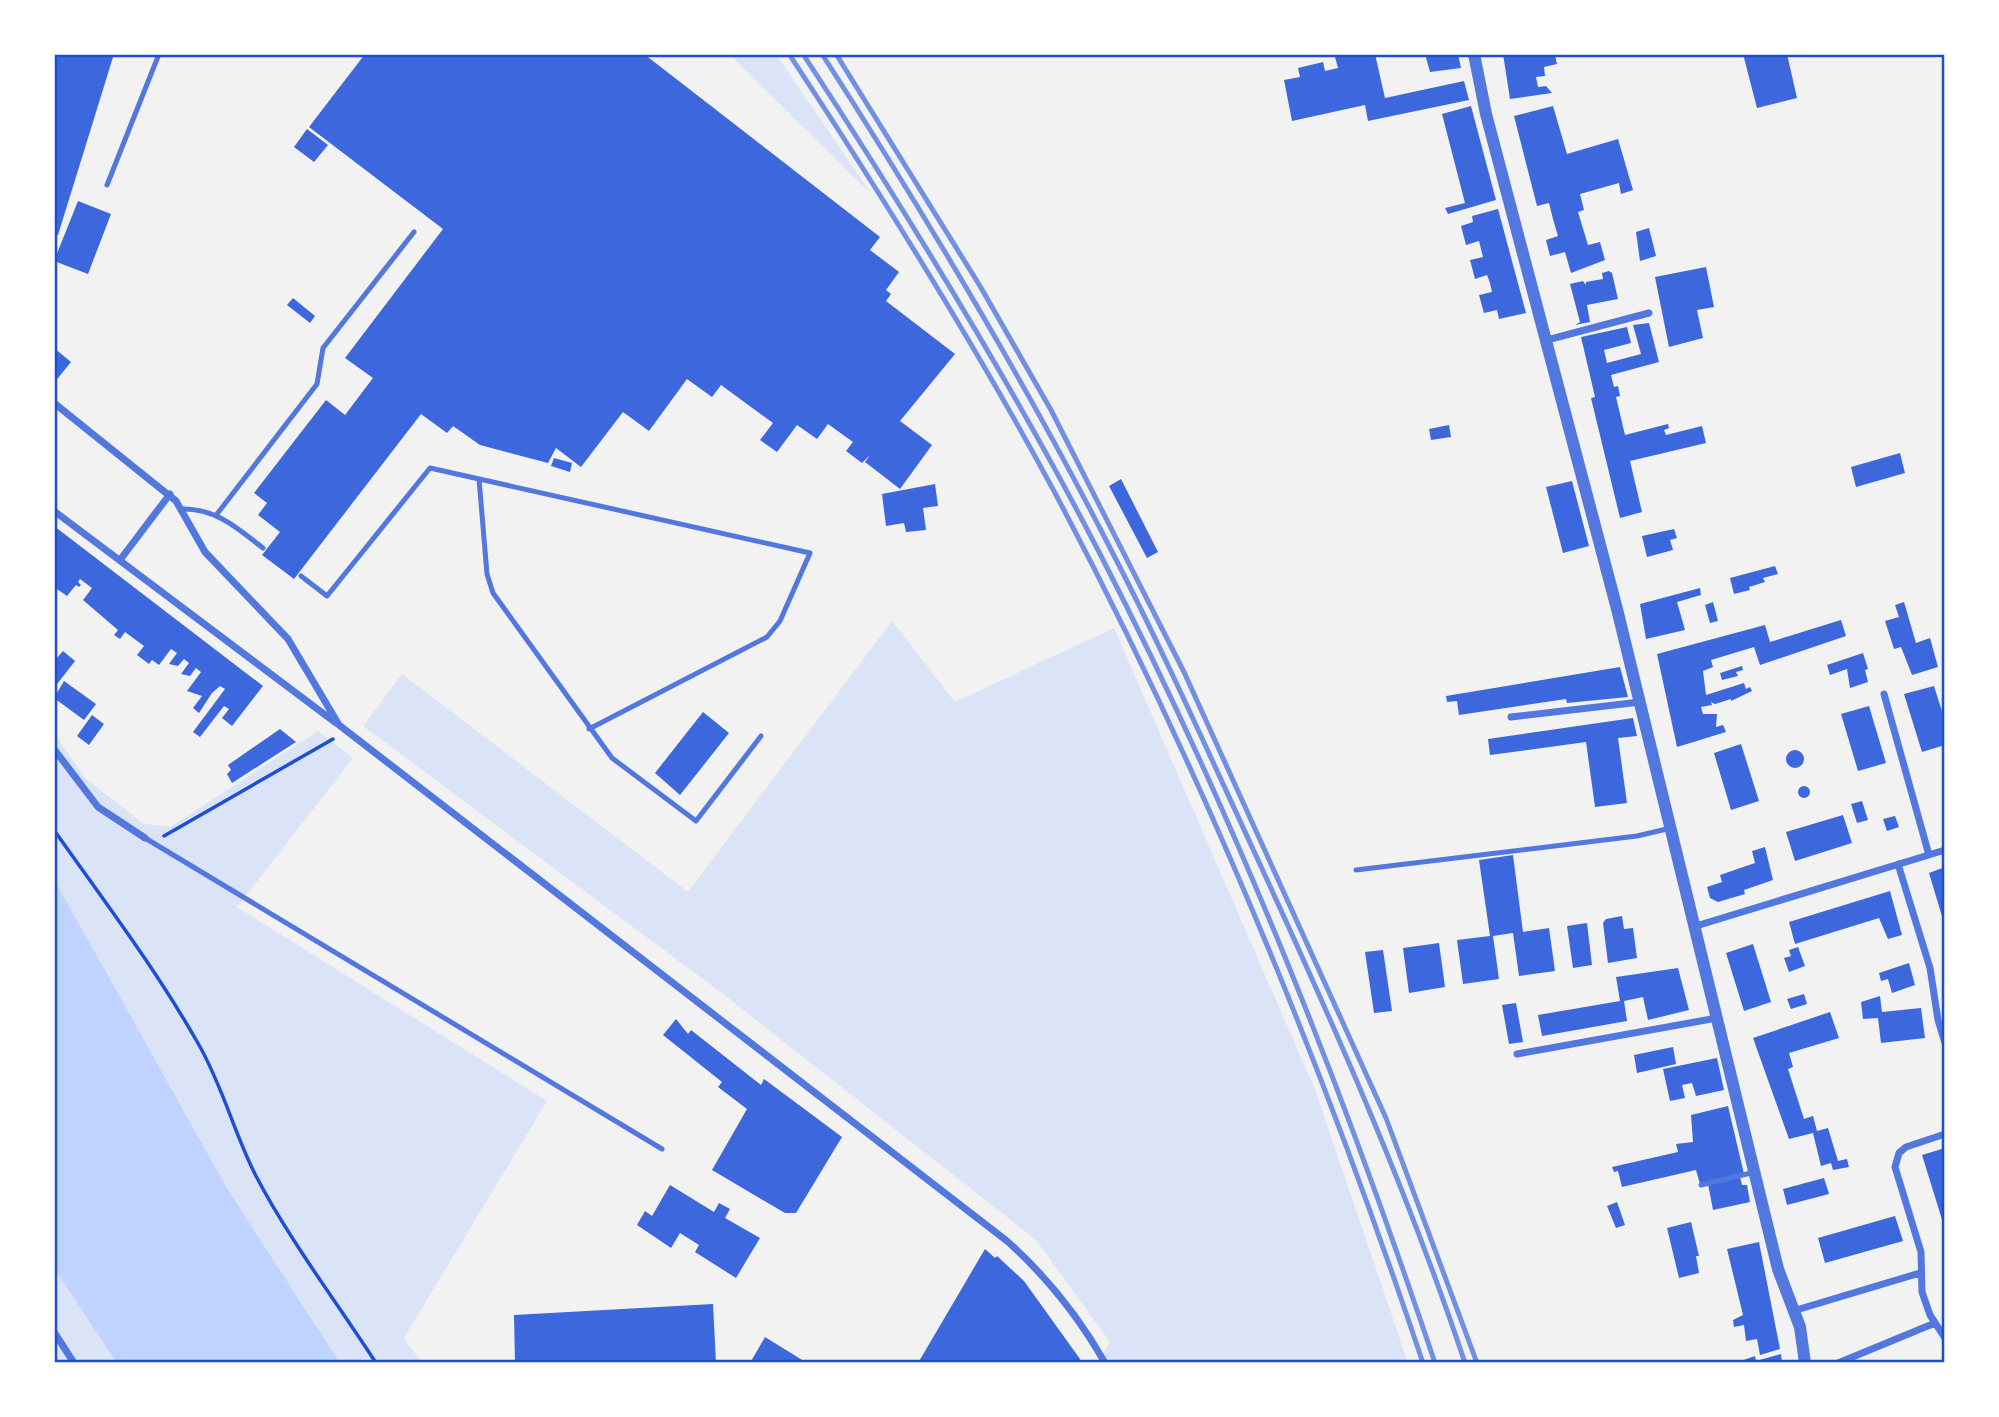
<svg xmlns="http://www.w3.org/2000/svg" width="1999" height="1417" font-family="'Sofia Sans Condensed',sans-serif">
<rect width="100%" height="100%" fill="#f2f2f2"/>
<path fill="#dbe4f7" d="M 729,54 L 776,54 L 872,195 Z
M 892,621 L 955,702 L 1114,628 L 1316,1092 L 1408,1363 L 1098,1363 L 1110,1342 L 1036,1240 L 723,994 L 363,726 L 402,674 L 688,892 Z
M 318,731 L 353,758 L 237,907 L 547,1101 L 404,1338 L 422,1363 L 340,1363 L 228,1190 L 54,879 L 54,733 L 85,778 L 144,824 L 170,827 Z
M 54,1268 L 117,1363 L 54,1363 Z"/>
<path fill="#bfd3fe" d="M 54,879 L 228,1190 L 340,1363 L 117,1363 L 54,1268 Z"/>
<path fill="#3d67dc" d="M 54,54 L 114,54 L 58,235 L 54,234 Z
M 365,54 L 644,54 L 880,237 L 870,250 L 899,272 L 886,290 L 891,294 L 886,301 L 955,354 L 900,421 L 932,445 L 900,489 L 865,462 L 870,455 L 862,463 L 846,451 L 853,442 L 828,424 L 817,439 L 797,425 L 777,452 L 760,440 L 773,423 L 721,385 L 712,397 L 687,379 L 649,431 L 623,412 L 581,467 L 556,448 L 548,463 L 480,445 L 453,426 L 447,433 L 421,414 L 294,579 L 262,555 L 280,532 L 258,515 L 267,503 L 254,493 L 326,400 L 345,415 L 373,378 L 345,358 L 443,229 L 309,127 Z
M 1339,54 L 1375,54 L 1385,98 L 1464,81 L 1469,100 L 1368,121 L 1365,105 L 1292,121 L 1284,80 L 1300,77 L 1298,68 L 1323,62 L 1325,71 L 1338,68 L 1335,57 Z
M 1425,54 L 1458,54 L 1461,68 L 1430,72 Z
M 1503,54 L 1555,55 L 1557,64 L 1544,67 L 1545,76 L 1536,77 L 1538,87 L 1546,86 L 1552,93 L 1510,99 Z
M 1743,54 L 1787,54 L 1797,98 L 1757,108 Z
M 1471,106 L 1496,200 L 1448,214 L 1445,208 L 1465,203 L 1442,114 Z
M 1553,106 L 1567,154 L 1618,139 L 1633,190 L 1621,194 L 1619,183 L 1580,194 L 1584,210 L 1578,212 L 1588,245 L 1600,242 L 1605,260 L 1571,273 L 1565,252 L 1550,256 L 1546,240 L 1558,236 L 1553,219 L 1549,203 L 1537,206 L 1514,116 Z
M 307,129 L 328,145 L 314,162 L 294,147 Z
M 78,201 L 111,214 L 88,274 L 54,261 Z
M 1498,209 L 1526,313 L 1499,319 L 1497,310 L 1484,313 L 1479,295 L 1492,292 L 1490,283 L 1487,275 L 1475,279 L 1470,260 L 1483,257 L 1479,241 L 1466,245 L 1461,226 L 1473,222 L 1472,216 Z
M 1649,228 L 1656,256 L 1640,261 L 1636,232 Z
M 1706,267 L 1714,307 L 1697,310 L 1703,338 L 1669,347 L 1655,277 Z
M 1609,271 L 1612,273 L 1618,299 L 1587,305 L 1590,322 L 1575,325 L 1580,322 L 1570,284 L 1583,281 L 1586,285 L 1586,282 L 1603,279 L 1602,273 Z
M 293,298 L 315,316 L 310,323 L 287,305 Z
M 1649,323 L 1659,362 L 1611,375 L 1614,387 L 1618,386 L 1620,396 L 1616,397 L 1625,435 L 1668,424 L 1669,428 L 1664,430 L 1666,435 L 1702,426 L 1706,443 L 1630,461 L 1642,512 L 1620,518 L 1591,398 L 1595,397 L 1581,337 L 1627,327 L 1631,343 L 1604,350 L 1607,363 L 1641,354 L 1633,325 Z
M 54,348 L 71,362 L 54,383 Z
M 1449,425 L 1451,437 L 1431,440 L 1429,429 Z
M 1900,453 L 1905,473 L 1856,487 L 1851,467 Z
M 554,458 L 572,463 L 570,472 L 551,466 Z
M 1121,479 L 1158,552 L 1147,558 L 1109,486 Z
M 1572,481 L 1589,546 L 1563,553 L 1546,487 Z
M 935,484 L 938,506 L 923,508 L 926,530 L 906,532 L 904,523 L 886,526 L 882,494 Z
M 54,526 L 263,686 L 232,726 L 222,718 L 229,709 L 224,706 L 200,737 L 193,732 L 225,689 L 220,686 L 212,693 L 199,713 L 193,708 L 202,696 L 187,691 L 201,672 L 196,668 L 190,676 L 181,674 L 189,663 L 184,659 L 178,666 L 169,664 L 177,653 L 171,649 L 159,665 L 152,660 L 149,664 L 137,655 L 144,646 L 125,632 L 120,639 L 114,635 L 118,630 L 83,600 L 92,588 L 80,579 L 78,582 L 81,585 L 79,587 L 76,585 L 67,596 L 54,587 Z
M 1674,529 L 1677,538 L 1670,540 L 1673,550 L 1647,557 L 1642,536 Z
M 1775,566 L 1778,574 L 1763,578 L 1765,582 L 1749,587 L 1750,590 L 1734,594 L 1730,578 Z
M 1700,588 L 1701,595 L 1677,602 L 1685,630 L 1646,639 L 1640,604 Z
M 1713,602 L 1718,621 L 1710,623 L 1705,605 Z
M 1904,602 L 1916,643 L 1930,638 L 1938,667 L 1912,675 L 1901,647 L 1894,649 L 1885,621 L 1899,617 L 1895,605 Z
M 1841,620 L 1846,636 L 1760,665 L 1754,647 L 1711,660 L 1713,667 L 1703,671 L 1706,695 L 1744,683 L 1746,689 L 1750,687 L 1752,691 L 1731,701 L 1731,699 L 1715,704 L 1711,702 L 1712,705 L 1701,707 L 1703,714 L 1717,714 L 1716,727 L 1723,725 L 1726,732 L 1677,747 L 1657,654 L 1765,625 L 1770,642 Z
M 63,651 L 75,661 L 54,688 L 54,661 Z
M 1863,653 L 1868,669 L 1865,670 L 1868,682 L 1850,688 L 1847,669 L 1830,675 L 1827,665 Z
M 1742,666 L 1743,670 L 1736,672 L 1738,676 L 1722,680 L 1720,673 Z
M 1620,667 L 1628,697 L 1567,703 L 1566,699 L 1459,715 L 1457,701 L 1447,702 L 1446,696 Z
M 64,681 L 96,704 L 84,720 L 54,698 Z
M 1934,686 L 1945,721 L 1945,745 L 1922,752 L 1904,694 Z
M 1869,706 L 1886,763 L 1858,771 L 1841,714 Z
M 703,712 L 729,733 L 680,795 L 655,773 Z
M 92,715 L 104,724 L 89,745 L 77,736 Z
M 1633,718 L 1637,736 L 1618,738 L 1627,803 L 1595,807 L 1586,742 L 1490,755 L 1488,739 Z
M 280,729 L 296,742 L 232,783 L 227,774 L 231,770 L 228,765 Z
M 1741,744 L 1759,801 L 1731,810 L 1714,753 Z
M1786 759a9 9 0 1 1 18 0a9 9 0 1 1-18 0Z
M1798 792a6 6 0 1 1 12 0a6 6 0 1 1-12 0Z
M 1862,801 L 1868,820 L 1857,823 L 1851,804 Z
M 1843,815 L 1852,843 L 1795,861 L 1786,832 Z
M 1895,816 L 1899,827 L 1887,831 L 1883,819 Z
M 1765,847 L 1773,880 L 1744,890 L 1745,894 L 1718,902 L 1710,898 L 1707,887 L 1722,882 L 1720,875 L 1755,863 L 1752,851 Z
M 1513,855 L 1523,932 L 1549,928 L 1555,971 L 1519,976 L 1513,933 L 1493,936 L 1499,979 L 1463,984 L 1457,940 L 1490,936 L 1479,860 Z
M 1945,867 L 1945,923 L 1944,923 L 1929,873 Z
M 1890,891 L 1902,935 L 1888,939 L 1879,918 L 1795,944 L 1789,922 Z
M 1622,916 L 1624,929 L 1633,928 L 1637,958 L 1608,963 L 1603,923 L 1606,919 Z
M 1587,923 L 1592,965 L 1573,968 L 1567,926 Z
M 1439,943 L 1445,987 L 1409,993 L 1403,948 Z
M 1753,944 L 1771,1002 L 1744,1011 L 1726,953 Z
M 1798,947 L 1805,966 L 1789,972 L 1784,958 L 1791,956 L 1789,950 Z
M 1383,950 L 1392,1011 L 1374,1013 L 1365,952 Z
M 1909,963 L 1915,985 L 1892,993 L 1888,979 L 1881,981 L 1879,973 Z
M 1678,968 L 1689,1010 L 1648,1020 L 1643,997 L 1624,1001 L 1627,1021 L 1542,1036 L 1538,1015 L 1620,1001 L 1616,977 Z
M 1804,994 L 1807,1004 L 1791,1009 L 1787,999 Z
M 1880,996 L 1882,1012 L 1921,1008 L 1925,1038 L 1881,1043 L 1878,1018 L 1863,1019 L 1861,1002 Z
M 1516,1003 L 1523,1042 L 1509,1044 L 1502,1005 Z
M 1830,1012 L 1839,1038 L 1789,1053 L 1793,1067 L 1788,1069 L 1804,1119 L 1813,1116 L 1817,1131 L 1828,1128 L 1838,1161 L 1847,1159 L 1849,1167 L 1833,1170 L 1831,1163 L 1821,1166 L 1813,1133 L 1789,1139 L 1753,1038 Z
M 676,1019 L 688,1034 L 691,1030 L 761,1085 L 764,1079 L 842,1137 L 796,1213 L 785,1213 L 712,1170 L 747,1109 L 718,1087 L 722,1082 L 663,1035 Z
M 1673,1047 L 1676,1064 L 1637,1073 L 1634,1055 Z
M 1717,1058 L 1724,1090 L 1696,1096 L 1692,1083 L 1682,1085 L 1685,1098 L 1670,1101 L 1663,1069 Z
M 1728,1106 L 1744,1174 L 1700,1184 L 1696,1170 L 1622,1187 L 1618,1171 L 1614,1172 L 1612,1167 L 1678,1152 L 1676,1144 L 1693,1142 L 1691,1115 Z
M 1945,1148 L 1945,1226 L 1944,1226 L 1922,1155 Z
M 1740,1177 L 1742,1185 L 1747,1185 L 1750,1202 L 1713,1210 L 1708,1184 Z
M 1824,1178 L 1829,1194 L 1787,1205 L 1783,1189 Z
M 670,1185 L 714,1212 L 719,1203 L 730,1209 L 725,1218 L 760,1238 L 736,1278 L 695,1252 L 699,1245 L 680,1233 L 671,1248 L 637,1225 L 645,1211 L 652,1216 Z
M 1617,1202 L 1625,1225 L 1616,1228 L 1607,1206 Z
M 1895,1216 L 1903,1241 L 1825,1263 L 1818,1238 Z
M 1691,1222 L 1699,1256 L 1696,1256 L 1699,1273 L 1679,1278 L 1667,1228 Z
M 1759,1242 L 1780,1349 L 1760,1355 L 1757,1339 L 1746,1341 L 1744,1325 L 1734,1327 L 1733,1320 L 1743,1315 L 1727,1249 Z
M 985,1249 L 995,1258 L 997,1256 L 1024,1281 L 1080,1359 L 1078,1363 L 918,1363 Z
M 713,1304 L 716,1363 L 515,1363 L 514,1315 Z
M 765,1337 L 807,1363 L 750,1363 Z
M 1781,1354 L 1782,1363 L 1735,1363 L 1755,1356 L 1756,1361 Z"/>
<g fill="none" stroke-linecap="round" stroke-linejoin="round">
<path stroke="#1d4ed8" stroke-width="3.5" d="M 54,830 C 104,901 156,969 199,1045 C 223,1087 234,1133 256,1176 C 290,1241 336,1301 376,1363
M 164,836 L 333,739"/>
<path stroke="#5277de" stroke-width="5" d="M 107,185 L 159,54
M 479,479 L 487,574 L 493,593 L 612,758 L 696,821 L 761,736
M 183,509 C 217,509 237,528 263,548
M 217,514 L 317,384 L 323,348 L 414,232
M 301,576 L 327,596 L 430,468 L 810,553 L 780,621 L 767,637 L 589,729
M 145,838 L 662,1149
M 1356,870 L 1637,836 L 1671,828
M 1701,1185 L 1755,1172"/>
<path stroke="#5277de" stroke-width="7" d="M 1547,340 L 1649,313
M 54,403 L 176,501 L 205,552 L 288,639 L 339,725 L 1007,1241 C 1046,1276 1079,1317 1105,1363
M 54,511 L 336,723
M 120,560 L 170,494
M 1884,694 L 1929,855
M 1511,717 L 1640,702
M 54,749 L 98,807 L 145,838
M 1898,864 L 1930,968 L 1938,1020 L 1945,1043
M 1696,926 L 1945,850
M 1517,1054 L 1717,1018
M 1945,1134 L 1906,1147 L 1899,1153 L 1895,1167 L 1921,1252 L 1922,1292 L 1930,1315 L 1945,1338
M 1793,1311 L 1920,1273
M 54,1332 L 74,1363
M 1838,1363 L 1935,1323"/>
<path stroke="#5277de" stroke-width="12" d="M 1474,54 L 1486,114 L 1617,609 L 1778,1269 L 1800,1327 L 1805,1363"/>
<path stroke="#7290e2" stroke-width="5" d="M 789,54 C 883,197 974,342 1055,493 C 1204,774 1322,1062 1423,1363
M 803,54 C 909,216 1010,380 1099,552 C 1234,814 1341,1083 1435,1363
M 822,54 C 924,213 1021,374 1107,542 C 1159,642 1205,745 1252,847 C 1330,1016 1406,1186 1465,1363
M 836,54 L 980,286 L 1051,410 L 1184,672 L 1386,1118 L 1477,1363"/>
</g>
<rect width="1999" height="1417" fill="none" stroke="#ffffff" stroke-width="112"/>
<rect x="56" y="56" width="1887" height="1305" fill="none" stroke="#1d4ed8" stroke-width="2.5"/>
</svg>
